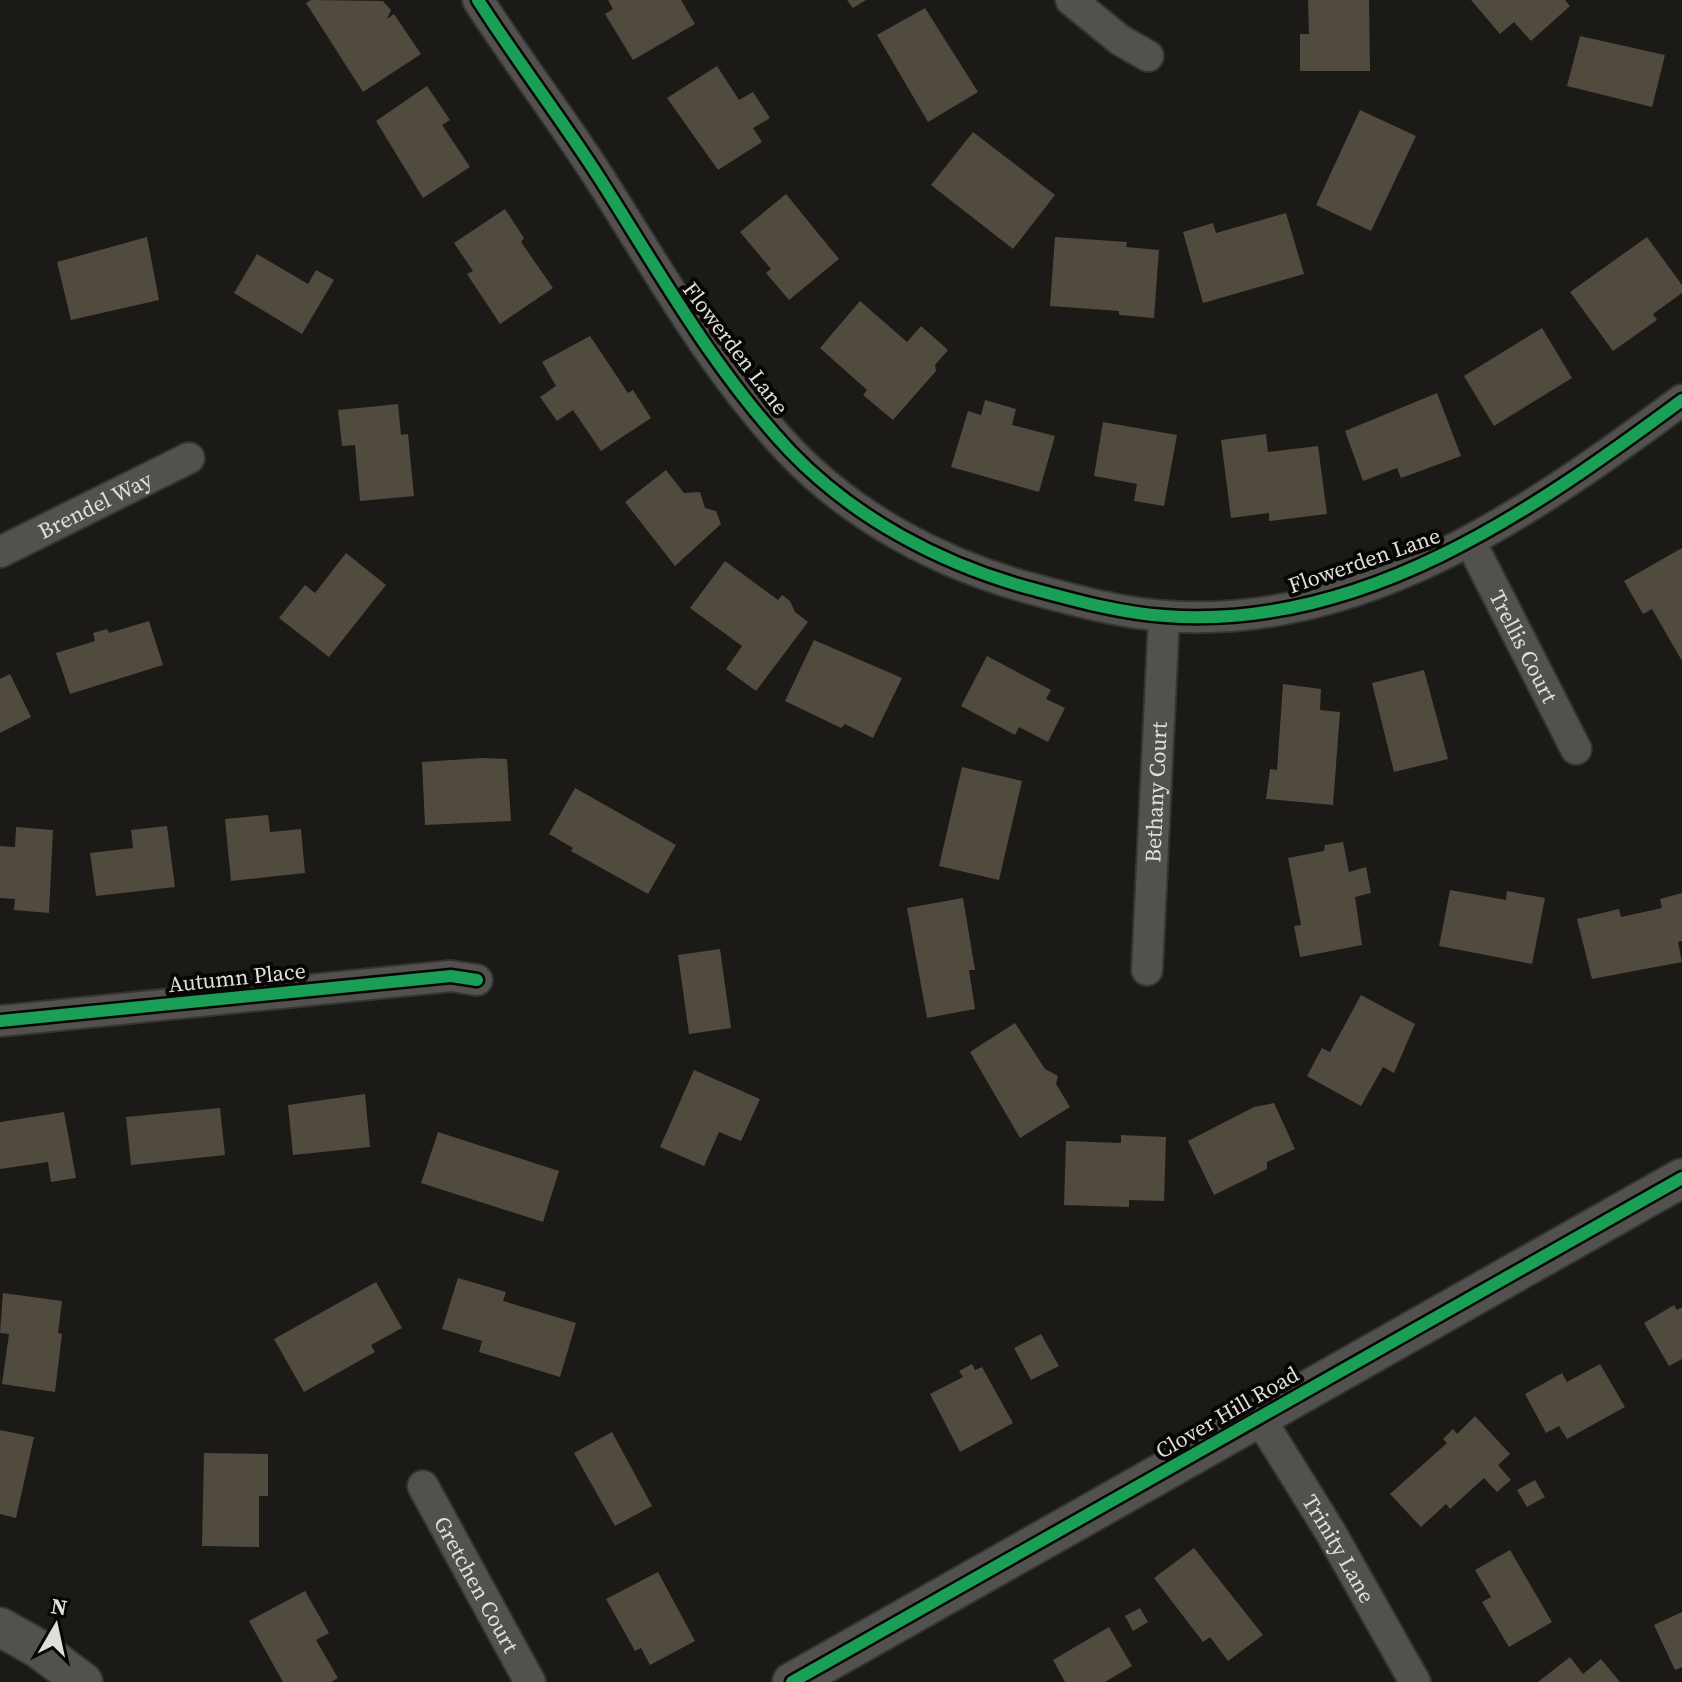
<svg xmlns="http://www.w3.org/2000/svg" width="1682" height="1682" font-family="'Source Serif 4',serif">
<rect width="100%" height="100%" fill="#1b1a16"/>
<path fill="#514a3f" d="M 311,0 L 383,1 L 391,10 L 387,19 L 394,14 L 421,54 L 363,92 L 306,3 Z
M 608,0 L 681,0 L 695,24 L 633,60 L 605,14 L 613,9 Z
M 847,0 L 866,0 L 853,8 Z
M 1308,0 L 1369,0 L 1370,71 L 1300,71 L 1300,34 L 1309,34 Z
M 1471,0 L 1565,0 L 1570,6 L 1531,41 L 1514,22 L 1500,34 Z
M 925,8 L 978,92 L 928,122 L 877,35 Z
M 1580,36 L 1665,55 L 1652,107 L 1567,86 Z
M 717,66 L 739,100 L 753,92 L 770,118 L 753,128 L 762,142 L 718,170 L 667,98 Z
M 427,86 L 450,120 L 442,125 L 470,167 L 423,198 L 376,121 Z
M 1360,110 L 1416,136 L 1371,231 L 1316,205 Z
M 973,132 L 1055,195 L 1013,249 L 931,185 Z
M 786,194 L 839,259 L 789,300 L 766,273 L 771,269 L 740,232 Z
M 505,209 L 524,238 L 521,242 L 553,288 L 500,324 L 467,274 L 473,271 L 454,243 Z
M 1286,213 L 1304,274 L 1203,303 L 1183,232 L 1213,223 L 1216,233 Z
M 147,237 L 159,300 L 71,320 L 57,262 Z
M 1055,237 L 1127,242 L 1126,247 L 1159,250 L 1154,318 L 1119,315 L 1119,311 L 1050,306 Z
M 1647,237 L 1682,285 L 1682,293 L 1653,314 L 1657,320 L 1613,351 L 1570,292 Z
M 257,254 L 308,284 L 316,270 L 334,280 L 302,334 L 234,293 Z
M 860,301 L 907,342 L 921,326 L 948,350 L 935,365 L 936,371 L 893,420 L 863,395 L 867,390 L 820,348 Z
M 1542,328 L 1572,378 L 1494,426 L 1464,376 Z
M 590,336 L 628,393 L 633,390 L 651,418 L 601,451 L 573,410 L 557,421 L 540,397 L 556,386 L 542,362 Z
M 1437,393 L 1461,456 L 1401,478 L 1397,468 L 1363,481 L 1345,431 Z
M 985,400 L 1016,409 L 1012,425 L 1055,436 L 1039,492 L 951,467 L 968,411 L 981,415 Z
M 398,404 L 401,435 L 408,434 L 414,496 L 360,501 L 355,445 L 342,446 L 338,410 Z
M 1103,422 L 1177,435 L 1164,506 L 1134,501 L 1137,484 L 1094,476 Z
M 1266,434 L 1268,452 L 1318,446 L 1327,514 L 1269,521 L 1269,513 L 1231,518 L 1221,440 Z
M 666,470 L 684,493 L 700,492 L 705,508 L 716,511 L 721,524 L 675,566 L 625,502 Z
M 1682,548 L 1682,661 L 1652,609 L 1643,614 L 1624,581 Z
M 346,553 L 386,585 L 329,657 L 279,618 L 305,585 L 315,593 Z
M 725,561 L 778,600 L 782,595 L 790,601 L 795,612 L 808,622 L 756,691 L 726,669 L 742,646 L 690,608 Z
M 149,621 L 163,665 L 70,694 L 56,653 L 95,641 L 93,633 L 107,629 L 109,633 Z
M 814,640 L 902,678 L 873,738 L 845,724 L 841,728 L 785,701 Z
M 987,656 L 1051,690 L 1046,699 L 1065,708 L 1048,742 L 1019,727 L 1015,735 L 961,706 Z
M 1424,670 L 1448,759 L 1394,772 L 1372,683 Z
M 10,674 L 31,717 L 0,733 L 0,679 Z
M 1283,684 L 1321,689 L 1320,710 L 1340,712 L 1333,805 L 1266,799 L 1270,769 L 1277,770 Z
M 482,758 L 507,759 L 511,821 L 425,825 L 422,762 Z
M 962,767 L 1022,781 L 999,880 L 939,866 Z
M 575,788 L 676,845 L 648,894 L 571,851 L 573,848 L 549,834 Z
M 268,815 L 270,832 L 301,829 L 305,873 L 231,881 L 225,819 Z
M 167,826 L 175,887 L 96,896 L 90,853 L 133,848 L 131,830 Z
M 16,827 L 53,830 L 49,913 L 14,910 L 15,899 L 0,898 L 0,846 L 15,847 Z
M 1343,842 L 1349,872 L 1366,867 L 1371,893 L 1355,897 L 1362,945 L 1300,957 L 1294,926 L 1301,925 L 1288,858 L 1324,851 L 1325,845 Z
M 1450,890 L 1506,900 L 1507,891 L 1545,898 L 1532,964 L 1439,946 Z
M 1682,893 L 1682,941 L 1678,942 L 1682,962 L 1592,979 L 1577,919 L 1619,909 L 1621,917 L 1662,908 L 1660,899 Z
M 963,898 L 975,970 L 969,970 L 975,1009 L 927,1018 L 907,908 Z
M 720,949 L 731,1028 L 689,1034 L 678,955 Z
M 1361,995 L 1415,1024 L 1394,1073 L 1383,1067 L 1361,1106 L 1307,1076 L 1322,1048 L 1330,1052 Z
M 1015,1023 L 1045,1069 L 1058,1076 L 1056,1084 L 1070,1107 L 1020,1138 L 970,1052 Z
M 694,1070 L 760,1099 L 741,1141 L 719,1132 L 704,1166 L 660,1147 Z
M 365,1094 L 370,1147 L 293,1155 L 288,1105 Z
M 1274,1103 L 1295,1149 L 1267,1162 L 1267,1169 L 1214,1195 L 1188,1141 L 1254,1107 Z
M 220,1108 L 225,1155 L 131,1165 L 126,1117 Z
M 64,1112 L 76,1178 L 51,1182 L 48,1162 L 0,1169 L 0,1122 Z
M 438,1132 L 559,1171 L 543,1222 L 421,1183 Z
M 1121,1135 L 1166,1137 L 1164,1201 L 1129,1200 L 1129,1207 L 1064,1205 L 1066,1141 L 1121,1143 Z
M 458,1278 L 506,1292 L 503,1301 L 576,1323 L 560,1377 L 479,1352 L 482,1341 L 442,1329 Z
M 376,1282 L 402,1328 L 371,1345 L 375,1352 L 304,1392 L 274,1339 Z
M 3,1293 L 62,1301 L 58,1333 L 62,1334 L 55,1392 L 2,1384 L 9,1334 L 0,1333 Z
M 1674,1305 L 1677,1310 L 1682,1307 L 1682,1359 L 1669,1366 L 1644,1323 Z
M 1041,1334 L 1059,1366 L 1031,1380 L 1014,1348 Z
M 972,1364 L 975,1370 L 982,1367 L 1013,1423 L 960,1452 L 930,1394 L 963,1377 L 959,1371 Z
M 1600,1364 L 1625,1407 L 1567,1439 L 1559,1426 L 1546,1433 L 1525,1394 L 1562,1373 L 1567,1382 Z
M 1475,1416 L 1510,1454 L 1498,1465 L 1511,1480 L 1497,1492 L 1484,1478 L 1450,1509 L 1446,1504 L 1421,1527 L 1390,1494 L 1447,1443 L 1443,1439 L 1453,1429 L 1457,1434 Z
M 0,1430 L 34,1437 L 16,1518 L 0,1514 Z
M 612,1432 L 652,1506 L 615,1526 L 574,1453 Z
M 204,1453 L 268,1454 L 268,1496 L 259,1496 L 259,1547 L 202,1546 Z
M 1535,1480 L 1545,1497 L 1527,1507 L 1517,1490 Z
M 1194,1548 L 1263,1635 L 1228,1661 L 1210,1637 L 1203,1642 L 1154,1578 Z
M 1510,1550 L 1552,1622 L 1509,1647 L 1482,1602 L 1491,1597 L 1475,1570 Z
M 658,1572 L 695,1641 L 650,1665 L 641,1648 L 635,1651 L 606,1599 Z
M 305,1591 L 329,1633 L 316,1640 L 338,1678 L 331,1682 L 283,1682 L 249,1621 Z
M 1140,1608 L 1148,1622 L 1133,1631 L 1125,1616 Z
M 1682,1612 L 1682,1667 L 1675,1670 L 1654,1625 Z
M 1109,1627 L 1132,1666 L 1105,1682 L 1065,1682 L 1053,1660 Z
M 1570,1657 L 1583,1674 L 1601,1659 L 1620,1682 L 1538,1682 Z"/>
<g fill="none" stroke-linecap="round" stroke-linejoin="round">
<g stroke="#353431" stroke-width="34">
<g id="minor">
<path d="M 478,0 C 517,61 561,118 600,179 C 660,273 713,369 790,451 C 854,518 941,564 1029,588 C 1074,600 1119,613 1165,616 C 1362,631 1532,511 1682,400"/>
<path d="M 1071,0 L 1120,40 L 1148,56"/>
<path id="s1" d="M 1471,543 L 1576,749"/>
<path id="s2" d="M 0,552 L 189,458"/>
<path id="s3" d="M 1147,970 L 1164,616"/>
<path d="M 0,1021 L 451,976 L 477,980"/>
<path id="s4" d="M 1259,1417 L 1331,1533 L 1415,1682"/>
<path id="s5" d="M 423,1486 L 530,1682"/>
</g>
</g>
<g stroke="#353431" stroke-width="42">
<path id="tertiary" d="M 0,1627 L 39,1649 L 83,1682
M 792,1682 L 1682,1178"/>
</g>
<use href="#minor" stroke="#52514e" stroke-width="30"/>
<use href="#tertiary" stroke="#52514e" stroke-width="38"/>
<g stroke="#070604" stroke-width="17">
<path id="cycleway" d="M 478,0 C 517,61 561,118 600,179 C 660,273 713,369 790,451 C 854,518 941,564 1029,588 C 1074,600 1119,613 1165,616 C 1362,631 1532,511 1682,400
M 0,1021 L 451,976 L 477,980
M 792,1682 L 1682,1178"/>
</g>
<use href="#cycleway" stroke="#1a9f57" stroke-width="12"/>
</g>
<g text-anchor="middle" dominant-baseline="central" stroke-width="8" stroke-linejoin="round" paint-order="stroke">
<g font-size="22" fill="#e0dfdb" stroke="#070604">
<text transform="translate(736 348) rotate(53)">Flowerden Lane</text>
<text stroke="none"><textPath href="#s2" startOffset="106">Brendel Way</textPath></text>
<text transform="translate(1364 560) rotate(-19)">Flowerden Lane</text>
<text stroke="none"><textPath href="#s1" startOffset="116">Trellis Court</textPath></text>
<text stroke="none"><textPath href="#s3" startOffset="178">Bethany Court</textPath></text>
<text transform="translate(237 977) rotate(-6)">Autumn Place</text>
<text transform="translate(1227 1412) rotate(-30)">Clover Hill Road</text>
<text stroke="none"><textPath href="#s4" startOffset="154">Trinity Lane</textPath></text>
<text stroke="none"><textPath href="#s5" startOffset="112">Gretchen Court</textPath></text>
</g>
</g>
<g transform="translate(56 1626) rotate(9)" stroke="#070604" stroke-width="6" paint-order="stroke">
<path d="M0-6L14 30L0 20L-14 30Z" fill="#e0dfdb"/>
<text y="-12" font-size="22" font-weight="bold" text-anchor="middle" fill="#e0dfdb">N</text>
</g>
</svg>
